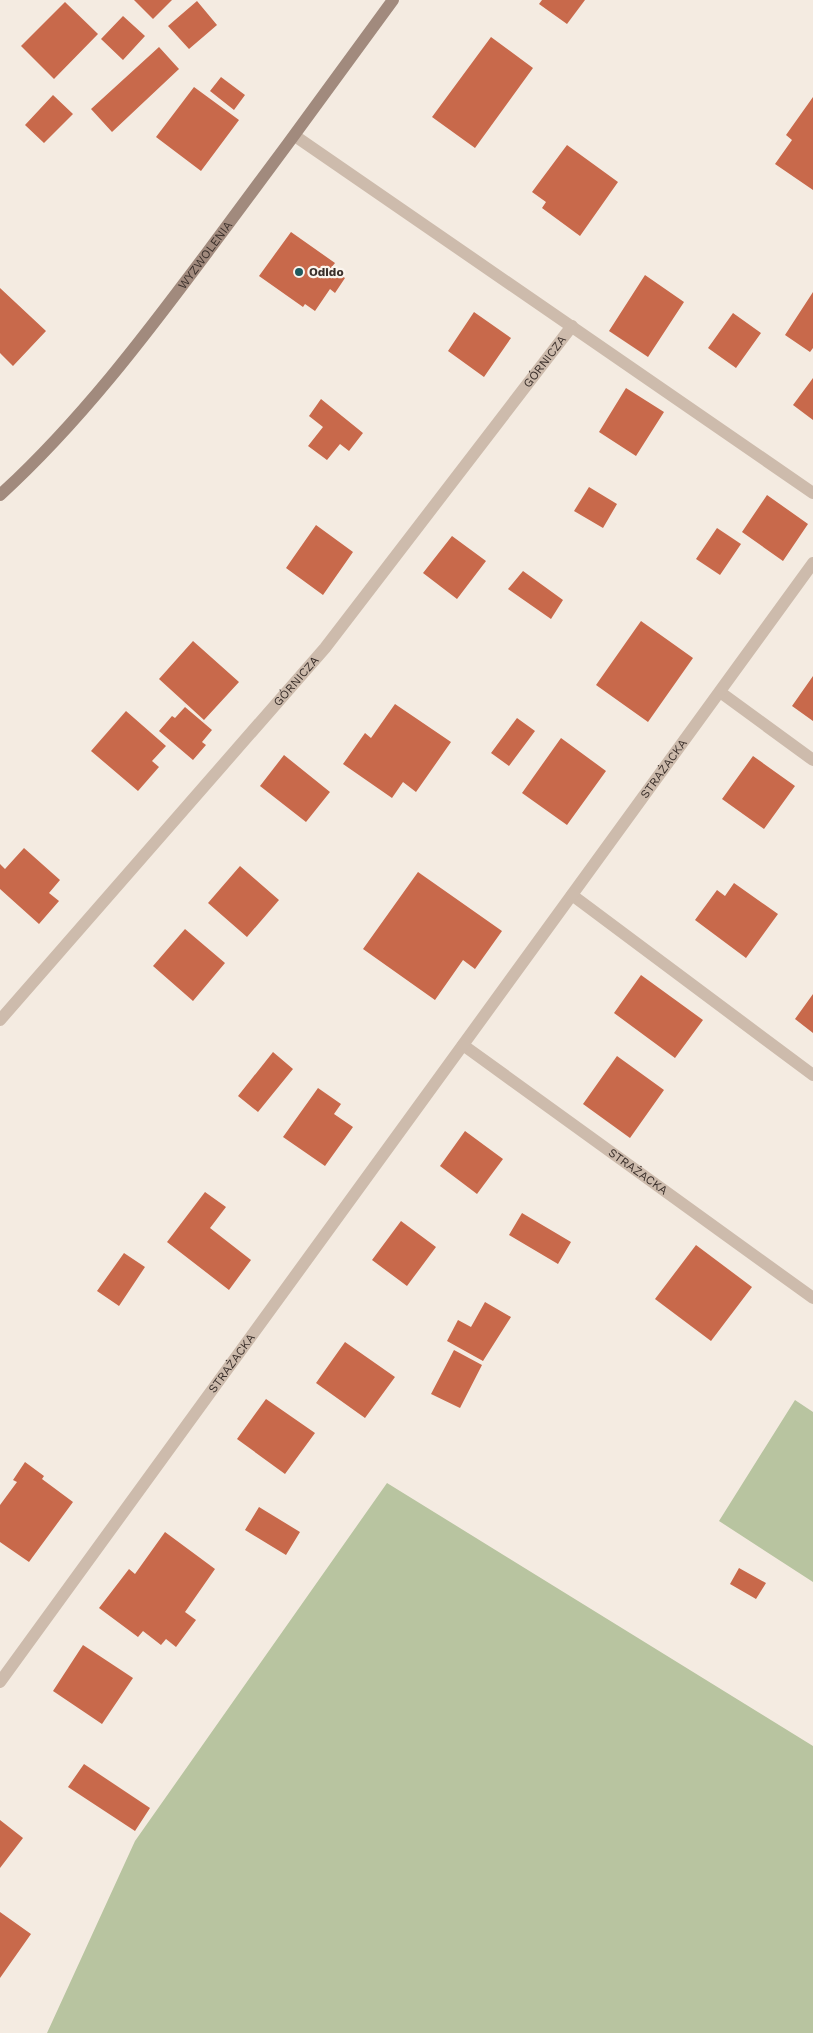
<svg xmlns="http://www.w3.org/2000/svg" width="813" height="2033" font-family="'Work Sans',sans-serif">
<rect width="100%" height="100%" fill="#f4ebe1"/>
<path fill="#b8c4a0" d="M 795,1400 L 813,1412 L 813,1582 L 719,1521 Z
M 387,1483 L 813,1746 L 813,2033 L 47,2033 L 135,1841 Z"/>
<path fill="#c8694b" d="M 134,0 L 172,0 L 153,19 Z
M 542,0 L 585,0 L 567,24 L 539,4 Z
M 197,1 L 217,25 L 189,49 L 168,26 Z
M 65,2 L 98,34 L 54,79 L 21,46 Z
M 123,16 L 145,36 L 123,60 L 101,39 Z
M 491,37 L 533,68 L 475,148 L 432,117 Z
M 159,47 L 179,69 L 112,132 L 91,109 Z
M 221,77 L 245,95 L 234,110 L 210,91 Z
M 194,87 L 239,120 L 201,171 L 156,137 Z
M 53,95 L 73,114 L 44,143 L 25,125 Z
M 813,97 L 813,190 L 775,164 L 792,140 L 786,135 Z
M 567,145 L 618,182 L 580,236 L 542,208 L 546,202 L 532,192 Z
M 291,232 L 335,263 L 331,268 L 345,278 L 335,293 L 330,289 L 315,311 L 305,304 L 303,307 L 259,276 Z
M 645,275 L 684,302 L 648,357 L 609,331 Z
M 0,288 L 46,331 L 13,366 L 0,353 Z
M 813,292 L 813,348 L 810,352 L 785,335 Z
M 474,312 L 511,338 L 484,377 L 448,351 Z
M 733,313 L 761,333 L 736,368 L 708,348 Z
M 813,378 L 813,420 L 793,405 Z
M 626,388 L 664,412 L 636,456 L 599,432 Z
M 321,399 L 363,433 L 349,451 L 340,444 L 327,460 L 308,446 L 323,427 L 309,416 Z
M 589,487 L 617,504 L 603,528 L 574,511 Z
M 767,495 L 808,524 L 783,561 L 742,532 Z
M 316,525 L 353,552 L 323,595 L 286,568 Z
M 717,528 L 741,544 L 720,575 L 696,559 Z
M 452,536 L 486,561 L 457,599 L 423,573 Z
M 523,571 L 563,600 L 551,619 L 508,589 Z
M 641,621 L 693,658 L 648,722 L 596,685 Z
M 193,641 L 239,682 L 204,720 L 159,679 Z
M 813,676 L 813,721 L 792,706 Z
M 395,704 L 451,742 L 416,792 L 403,782 L 392,798 L 343,764 L 365,733 L 371,738 Z
M 185,707 L 212,730 L 202,742 L 206,745 L 193,760 L 159,731 L 172,716 L 175,718 Z
M 126,711 L 166,746 L 152,761 L 159,767 L 138,791 L 91,751 Z
M 517,718 L 535,731 L 509,766 L 491,753 Z
M 561,738 L 606,771 L 567,825 L 522,793 Z
M 284,755 L 330,792 L 306,822 L 260,786 Z
M 753,756 L 795,786 L 764,829 L 722,799 Z
M 24,848 L 60,880 L 49,893 L 59,901 L 39,924 L 0,889 L 0,864 L 5,869 Z
M 240,866 L 279,900 L 247,937 L 208,903 Z
M 418,872 L 502,931 L 475,969 L 463,960 L 435,1000 L 363,949 Z
M 734,883 L 778,914 L 746,958 L 695,920 L 717,890 L 725,896 Z
M 185,929 L 225,963 L 193,1001 L 153,966 Z
M 641,975 L 703,1020 L 675,1058 L 614,1013 Z
M 813,994 L 813,1033 L 795,1019 Z
M 273,1052 L 293,1069 L 258,1112 L 238,1096 Z
M 617,1056 L 664,1090 L 630,1138 L 583,1104 Z
M 318,1088 L 341,1104 L 334,1114 L 353,1127 L 325,1166 L 283,1137 Z
M 465,1131 L 503,1159 L 477,1194 L 440,1166 Z
M 205,1192 L 226,1207 L 210,1228 L 251,1260 L 229,1290 L 167,1242 Z
M 522,1213 L 571,1242 L 558,1264 L 509,1235 Z
M 401,1221 L 436,1247 L 407,1286 L 372,1260 Z
M 696,1245 L 752,1287 L 711,1341 L 655,1299 Z
M 124,1253 L 145,1267 L 119,1306 L 97,1291 Z
M 485,1302 L 511,1317 L 483,1361 L 447,1341 L 458,1320 L 471,1327 Z
M 345,1342 L 395,1377 L 365,1418 L 316,1383 Z
M 454,1350 L 482,1365 L 460,1408 L 431,1394 Z
M 266,1399 L 315,1433 L 285,1474 L 237,1439 Z
M 25,1462 L 44,1476 L 42,1479 L 73,1502 L 29,1562 L 0,1542 L 0,1505 L 17,1482 L 13,1480 Z
M 259,1507 L 300,1532 L 286,1555 L 245,1530 Z
M 165,1532 L 215,1569 L 185,1612 L 196,1620 L 176,1647 L 166,1639 L 161,1645 L 143,1631 L 138,1637 L 99,1608 L 129,1569 L 135,1574 Z
M 739,1568 L 766,1583 L 756,1599 L 730,1584 Z
M 83,1645 L 133,1678 L 102,1724 L 53,1691 Z
M 84,1764 L 150,1808 L 135,1831 L 68,1787 Z
M 0,1820 L 23,1838 L 0,1868 Z
M 0,1912 L 31,1934 L 0,1978 Z"/>
<g fill="none" stroke-linecap="round" stroke-linejoin="round">
<g stroke="#cdbbac" stroke-width="12">
<path d="M 720,692 L 813,760"/>
<path d="M 572,895 L 813,1075"/>
<path id="s1" d="M 463,1045 L 813,1298"/>
</g>
<g stroke="#cdbbac" stroke-width="12">
<path d="M 295,136 L 813,493"/>
<path id="s2" d="M 0,1020 L 325,648 L 572,326"/>
<path id="s3" d="M 0,1682 L 813,563"/>
</g>
<path stroke="#a18a7d" stroke-width="12" id="s4" d="M 0,495 C 79,423 145,336 209,250 C 271,167 332,84 393,0"/>
</g>
<circle fill="#1f5a5e" stroke="#fbf5ee" stroke-width="2" cx="299" cy="272" r="5"/>
<g text-anchor="middle" dominant-baseline="central" stroke-width="4.5" stroke-linejoin="round" paint-order="stroke">
<g font-size="12" fill="#3b302b" stroke="#fbf5ee">
<text stroke="none"><textPath href="#s4" startOffset="316">WYZWOLENIA</textPath></text>
<text stroke="none"><textPath href="#s2" startOffset="855">GÓRNICZA</textPath></text>
<text stroke="none"><textPath href="#s2" startOffset="450">GÓRNICZA</textPath></text>
<text stroke="none"><textPath href="#s3" startOffset="1129">STRAŻACKA</textPath></text>
<text stroke="none"><textPath href="#s1" startOffset="216">STRAŻACKA</textPath></text>
<text stroke="none"><textPath href="#s3" startOffset="394">STRAŻACKA</textPath></text>
</g>
<g font-size="12" font-weight="bold" fill="#3b302b" stroke="#fbf5ee" text-anchor="start">
<text x="309" y="272">Odido</text>
</g>
</g>
</svg>
